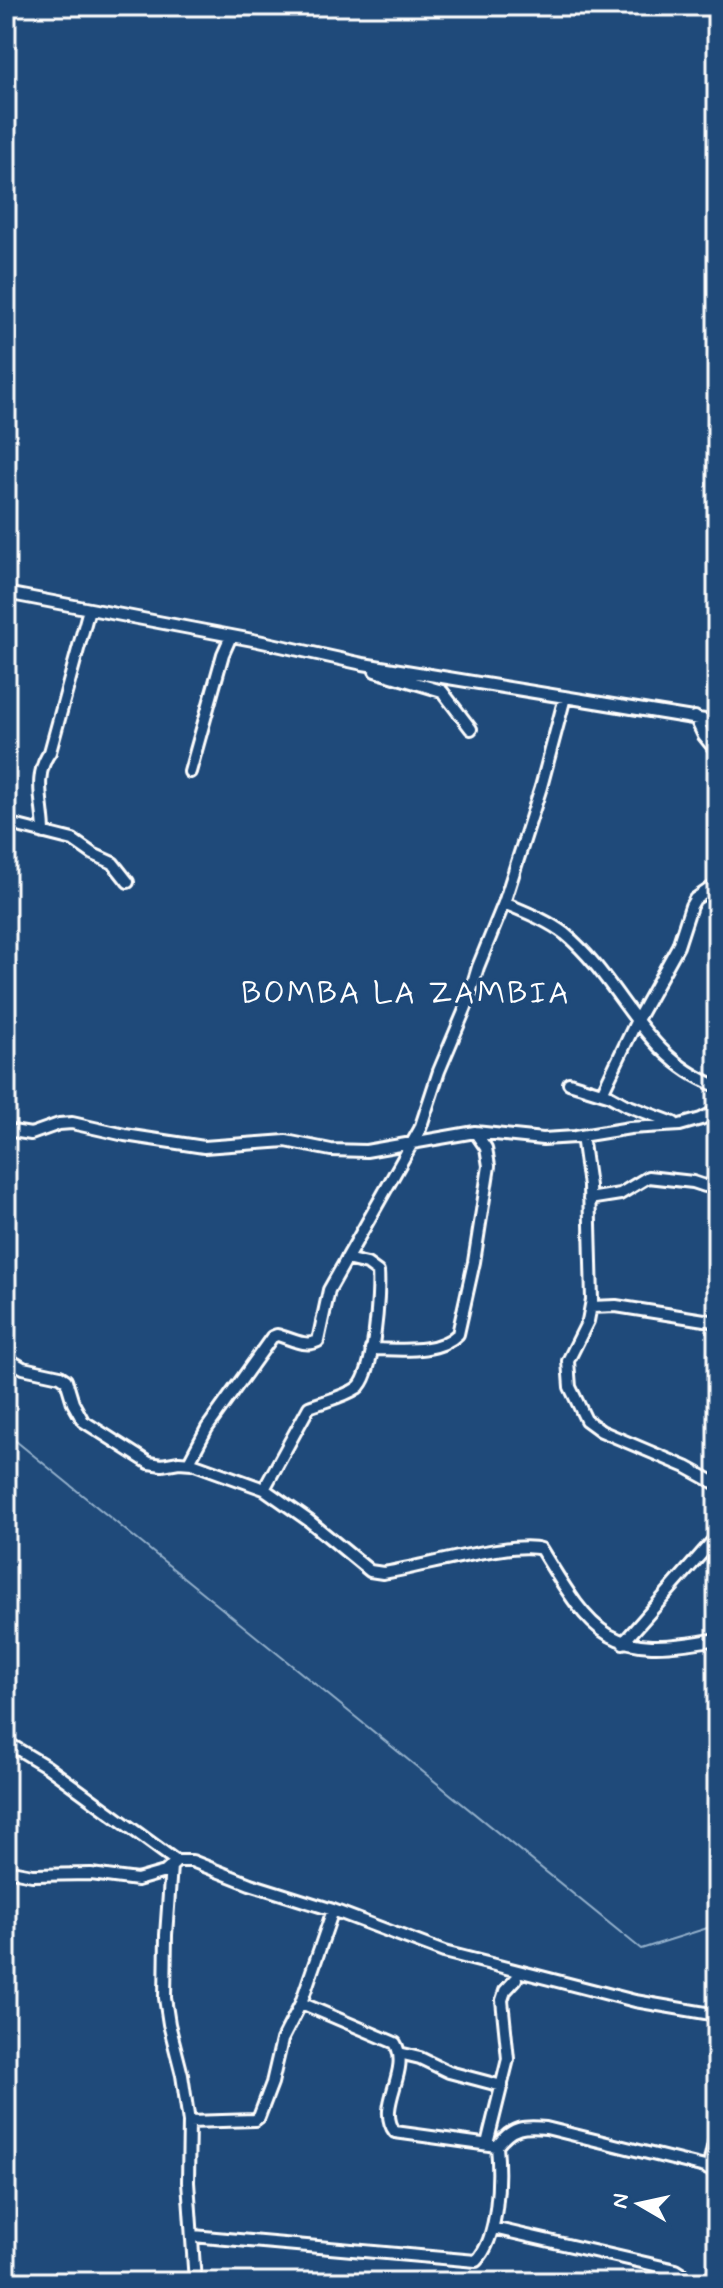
<svg xmlns="http://www.w3.org/2000/svg" width="723" height="2288" font-family="Mynerve,sans-serif">
<rect width="100%" height="100%" fill="#1f4a7a"/>
<filter id="ink" filterUnits="userSpaceOnUse"><feTurbulence type="fractalNoise" baseFrequency=".0125" numOctaves="2"/><feDisplacementMap in="SourceGraphic" scale="16" xChannelSelector="R" yChannelSelector="G"/><feConvolveMatrix kernelMatrix="1 2 1 2 8 2 1 2 1" color-interpolation-filters="sRGB"/></filter>
<g filter="url(#ink)">
<g fill="none" stroke-linecap="round" stroke-linejoin="round">
<path stroke="#92afca" stroke-width="2" d="M 6,1433 L 641,1949 L 717,1925"/>
<g stroke="#fff" stroke-width="16">
<path id="minor" d="M 6,593 L 258,641 L 363,664 L 717,722
M 375,671 L 442,691 L 471,729
M 695,717 L 704,736 L 717,752
M 190,772 L 223,654 L 231,636
M 6,823 L 73,840 L 93,854 L 113,863 L 128,882
M 44,833 C 44,806 32,776 50,752 L 89,609
M 504,903 C 525,912 547,920 565,934 C 622,981 642,1058 717,1086
M 569,1083 L 608,1095 L 626,1105 L 674,1123
M 602,1093 L 637,1020 L 678,946 L 691,906 L 695,899 L 717,884
M 6,1130 L 31,1134 L 59,1124 L 72,1123 L 125,1135 L 204,1147 L 286,1141 L 331,1150 L 366,1151 L 475,1132 L 543,1139 L 575,1137 L 630,1128 L 680,1125 L 701,1119 L 717,1111
M 582,1136 L 589,1186 L 592,1300 L 588,1321 L 568,1361 L 570,1387 L 586,1420 L 601,1431 L 686,1467 L 717,1484
M 589,1199 L 620,1194 L 648,1177 L 693,1182 L 705,1186 L 717,1183
M 591,1307 L 616,1306 L 717,1322
M 371,1349 C 398,1349 437,1355 458,1334 L 474,1262 L 489,1166 L 486,1148 L 475,1132
M 6,1358 L 23,1368 L 60,1376 L 66,1380 L 73,1403 L 83,1421 L 149,1463 L 162,1465 L 179,1462 L 192,1463 L 264,1489 L 308,1520 L 370,1571 L 383,1573 C 418,1568 513,1540 541,1549 C 595,1638 609,1659 717,1639
M 189,1462 L 207,1428 L 272,1337 L 277,1335 C 290,1338 305,1348 318,1341 L 329,1290 L 420,1129 L 439,1071 L 466,1007 L 478,967 L 504,903 L 541,787 L 565,697
M 264,1489 L 309,1407 C 324,1401 344,1397 357,1388 C 374,1377 380,1293 378,1272 L 367,1264 L 346,1259
M 623,1643 L 717,1536
M 6,1742 L 46,1766 L 176,1861 L 192,1861 L 250,1884 L 333,1910 L 444,1952 L 635,2001 L 717,2015
M 171,1866 L 166,1935 L 165,1998 L 169,2024 L 182,2075 L 189,2122 L 188,2182 L 195,2282
M 6,1870 L 32,1875 L 91,1874 L 137,1880 L 165,1872 L 175,1863
M 301,2003 L 395,2043 C 412,2071 375,2106 395,2132 L 497,2146
M 399,2053 L 420,2058 L 449,2072 L 502,2086
M 189,2122 L 255,2120 L 259,2117 L 272,2083 L 282,2040 L 301,2003 L 333,1910
M 487,2144 L 508,2059 L 502,2000 L 505,1991 L 516,1979
M 708,2169 L 717,2130
M 493,2228 L 676,2270 L 695,2282
M 193,2236 L 476,2261 C 499,2239 500,2177 497,2146 C 512,2126 524,2126 546,2128 L 717,2170"/>
</g>
<use href="#minor" stroke="#1f4a7a" stroke-width="10"/>
</g>
</g>
<g text-anchor="middle" dominant-baseline="central" stroke-width="7" stroke-linejoin="round" paint-order="stroke">
<g font-size="32" letter-spacing="2" fill="#fff" stroke="#1f4a7a">
<text x="406" y="994">BOMBA LA ZAMBIA</text>
</g>
</g>
<rect width="723" height="2288" fill="none" stroke="#1f4a7a" stroke-width="32"/>
<rect x="16" y="16" width="691" height="2256" fill="none" stroke="#fff" stroke-width="3" filter="url(#ink)"/>
<g transform="translate(639 2204) rotate(279)" stroke="#1f4a7a" stroke-width="6" paint-order="stroke">
<path d="M0-6L14 30L0 20L-14 30Z" fill="#ffffff"/>
<text y="-12" font-size="22" font-weight="bold" text-anchor="middle" fill="#ffffff">N</text>
</g>
</svg>
